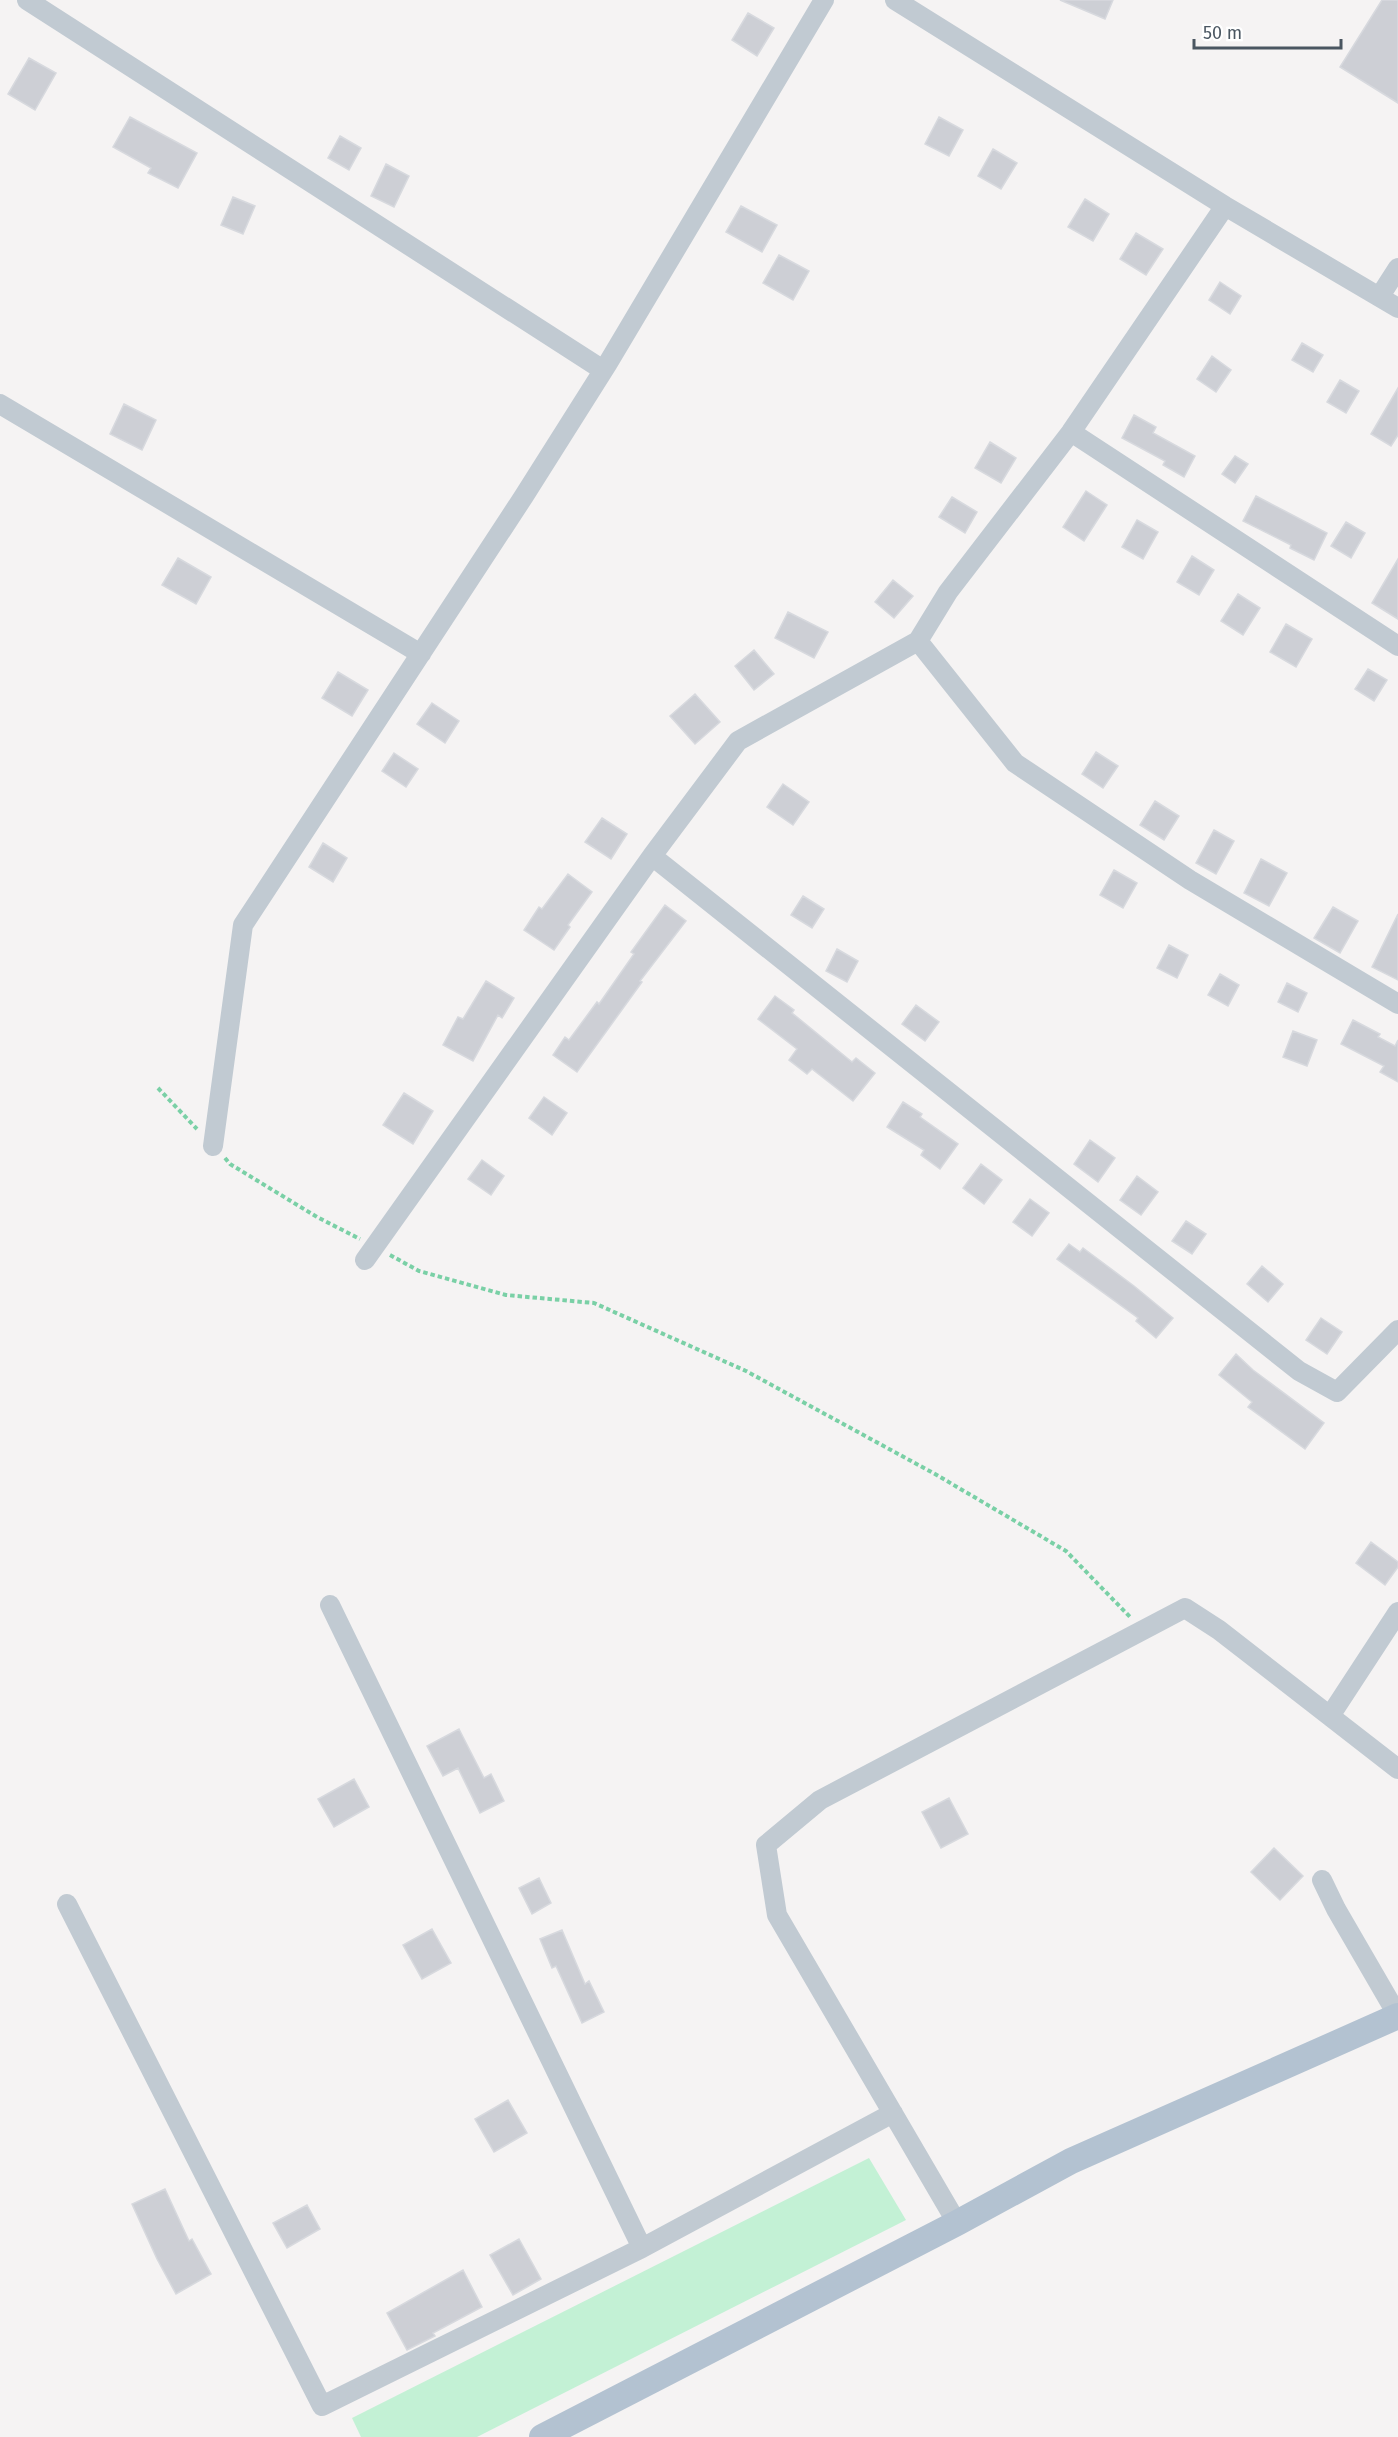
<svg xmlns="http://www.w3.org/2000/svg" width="1398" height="2437" font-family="'Fira Sans',sans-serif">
<rect width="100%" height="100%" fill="#f5f3f3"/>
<path fill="#c3f1d5" d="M 869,2158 L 906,2220 L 477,2437 L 361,2437 L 352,2418 Z"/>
<path fill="#cdcfd5" stroke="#d7d9de" stroke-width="1.5" d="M 1060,0 L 1113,0 L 1105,19 Z
M 1382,0 L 1398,0 L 1398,103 L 1340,67 Z
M 748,13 L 774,28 L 757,56 L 732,40 Z
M 29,58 L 56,73 L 35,110 L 8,94 Z
M 130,117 L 197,153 L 178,188 L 148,173 L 151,168 L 113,147 Z
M 939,117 L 963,130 L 949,156 L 925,144 Z
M 340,136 L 361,148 L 349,170 L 328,158 Z
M 993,149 L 1017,163 L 1001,189 L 978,176 Z
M 386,164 L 409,176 L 394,207 L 371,196 Z
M 233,197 L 255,206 L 243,234 L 221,225 Z
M 1085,199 L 1109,214 L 1093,241 L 1068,227 Z
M 741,206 L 777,225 L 762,252 L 726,232 Z
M 1136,233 L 1163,249 L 1146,275 L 1120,259 Z
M 779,255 L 809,271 L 793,300 L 763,283 Z
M 1220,282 L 1241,296 L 1230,314 L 1209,300 Z
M 1302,343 L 1323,355 L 1313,372 L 1292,360 Z
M 1212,356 L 1231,370 L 1216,392 L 1197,379 Z
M 1340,380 L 1359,391 L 1346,413 L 1327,402 Z
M 1398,388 L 1398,435 L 1391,446 L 1371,434 Z
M 124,404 L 156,420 L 142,450 L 110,434 Z
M 1134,415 L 1156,427 L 1153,433 L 1195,456 L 1184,477 L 1163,465 L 1165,461 L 1122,438 Z
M 990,442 L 1016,458 L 1001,483 L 975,468 Z
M 1235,456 L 1248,464 L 1235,483 L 1222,474 Z
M 1086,491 L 1107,505 L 1084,541 L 1063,527 Z
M 1256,496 L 1327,533 L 1314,560 L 1290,548 L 1291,545 L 1243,521 Z
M 952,497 L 977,512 L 965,533 L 939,517 Z
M 1137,520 L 1158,532 L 1143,559 L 1122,547 Z
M 1346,522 L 1365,533 L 1351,558 L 1331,546 Z
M 1192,556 L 1214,570 L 1199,595 L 1177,582 Z
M 178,558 L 211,577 L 196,604 L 162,585 Z
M 1398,559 L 1398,619 L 1372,603 Z
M 893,580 L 913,596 L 894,618 L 875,602 Z
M 1238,594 L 1260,608 L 1243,635 L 1221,621 Z
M 788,612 L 828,632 L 814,658 L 775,638 Z
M 1286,624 L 1312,639 L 1296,667 L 1270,652 Z
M 754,650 L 774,674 L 754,690 L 735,666 Z
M 1368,669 L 1387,680 L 1374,701 L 1355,689 Z
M 338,672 L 368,690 L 352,716 L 322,698 Z
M 695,694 L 720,722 L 695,744 L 670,716 Z
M 432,703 L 459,721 L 445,743 L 417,724 Z
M 1096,752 L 1118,766 L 1103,788 L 1082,774 Z
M 394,753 L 418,769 L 406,787 L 382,771 Z
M 783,784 L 809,802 L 793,825 L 767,807 Z
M 1155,801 L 1179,816 L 1164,840 L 1140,825 Z
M 602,818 L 627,834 L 611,859 L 585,842 Z
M 1214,830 L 1234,841 L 1216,874 L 1196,863 Z
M 323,843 L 347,858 L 333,882 L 309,867 Z
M 1261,859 L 1287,873 L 1269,906 L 1244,893 Z
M 1114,870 L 1137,883 L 1123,908 L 1100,895 Z
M 568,874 L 592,892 L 568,925 L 570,927 L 554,950 L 524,930 L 539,907 L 542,909 Z
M 803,896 L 824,909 L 812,928 L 791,915 Z
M 665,905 L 686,921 L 640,981 L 642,982 L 577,1072 L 553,1055 L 565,1037 L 569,1040 L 597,1002 L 599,1004 L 634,954 L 631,952 Z
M 1333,907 L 1358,921 L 1340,953 L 1314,938 Z
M 1398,914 L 1398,980 L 1372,967 Z
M 1169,945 L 1188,955 L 1177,978 L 1157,968 Z
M 837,949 L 858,961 L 847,982 L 826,971 Z
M 1220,974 L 1239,985 L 1228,1006 L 1208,995 Z
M 486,981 L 514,998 L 502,1018 L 498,1015 L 473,1061 L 443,1045 L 458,1017 L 463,1019 Z
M 1287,983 L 1307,993 L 1298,1012 L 1278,1002 Z
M 775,996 L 794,1010 L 792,1013 L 852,1062 L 856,1058 L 875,1073 L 853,1101 L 812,1069 L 807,1074 L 789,1060 L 797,1049 L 758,1019 Z
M 916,1005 L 939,1022 L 925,1041 L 902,1024 Z
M 1353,1020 L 1380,1034 L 1378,1037 L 1395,1046 L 1398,1040 L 1398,1082 L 1380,1072 L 1384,1066 L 1341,1044 Z
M 1293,1031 L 1317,1040 L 1307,1066 L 1283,1057 Z
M 404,1093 L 433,1111 L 413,1144 L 383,1125 Z
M 544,1097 L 567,1113 L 552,1135 L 529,1118 Z
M 903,1102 L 922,1114 L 920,1117 L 958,1144 L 940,1169 L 921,1155 L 924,1150 L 887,1127 Z
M 1090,1140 L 1115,1158 L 1098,1182 L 1074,1164 Z
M 482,1160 L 504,1176 L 491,1195 L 468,1179 Z
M 981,1164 L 1002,1180 L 984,1204 L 963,1188 Z
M 1137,1176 L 1158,1192 L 1141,1215 L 1120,1200 Z
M 1030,1199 L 1049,1213 L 1032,1236 L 1013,1222 Z
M 1186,1221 L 1206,1234 L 1192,1254 L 1172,1241 Z
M 1069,1244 L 1080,1252 L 1083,1248 L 1134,1286 L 1173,1318 L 1156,1338 L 1136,1321 L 1138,1318 L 1057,1259 Z
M 1262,1266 L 1283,1284 L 1268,1302 L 1247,1284 Z
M 1321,1318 L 1342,1332 L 1327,1354 L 1306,1340 Z
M 1236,1354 L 1253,1370 L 1324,1423 L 1305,1449 L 1248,1407 L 1252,1402 L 1219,1375 Z
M 1371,1542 L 1398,1562 L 1398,1567 L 1385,1585 L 1356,1563 Z
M 459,1729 L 484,1778 L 491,1774 L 504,1801 L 480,1813 L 458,1768 L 443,1776 L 427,1746 Z
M 354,1779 L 369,1807 L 334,1827 L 318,1799 Z
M 949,1798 L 968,1834 L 941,1848 L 922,1812 Z
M 1274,1848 L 1303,1876 L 1280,1900 L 1251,1872 Z
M 539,1878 L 551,1903 L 532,1914 L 519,1888 Z
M 432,1929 L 451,1963 L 422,1979 L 403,1945 Z
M 562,1930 L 585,1984 L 589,1981 L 604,2012 L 582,2023 L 556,1966 L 552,1968 L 540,1939 Z
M 508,2100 L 527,2133 L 494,2152 L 475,2119 Z
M 165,2189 L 189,2241 L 192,2239 L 211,2274 L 176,2294 L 157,2259 L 132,2204 Z
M 307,2205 L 320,2229 L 287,2248 L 273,2223 Z
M 519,2239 L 541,2279 L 513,2295 L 490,2255 Z
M 463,2270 L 482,2307 L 433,2333 L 435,2336 L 407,2350 L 387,2313 Z"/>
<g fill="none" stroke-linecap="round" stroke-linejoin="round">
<path stroke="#7ad0a6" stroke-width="4" stroke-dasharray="4.5 3" stroke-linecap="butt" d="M 158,1088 L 197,1129
M 225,1158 L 230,1164 L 317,1217 L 360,1239
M 390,1255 L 419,1271 L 506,1295 L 594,1303 L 746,1371 L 935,1474 L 1066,1551 L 1131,1618"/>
<path stroke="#c1cad2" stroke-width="20" d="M 27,0 L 603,370
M 895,0 L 1225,206 L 1398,308
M 1380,296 L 1398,268
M 0,404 L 421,654
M 1071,432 L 1398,646
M 918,641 L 1015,763 L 1190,880 L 1398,1004
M 652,856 L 1299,1371 L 1337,1392 L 1398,1330
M 213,1146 L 243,925 L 524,496 L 608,363 L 824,0
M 365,1260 L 652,856 L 738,741 L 918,641 L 948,592 L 1071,432 L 1225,206
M 330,1605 L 642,2248
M 1330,1716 L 1398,1612
M 1322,1880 L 1336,1909 L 1398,2016
M 67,1904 L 322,2406 L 642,2248 L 893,2113
M 957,2223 L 777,1915 L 766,1845 L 820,1800 L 1185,1608 L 1219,1630 L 1398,1769"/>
<path stroke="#b3c2d1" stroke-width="26" d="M 542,2437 L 957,2223 L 1071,2161 L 1398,2016"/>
</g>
<path d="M1194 39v9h147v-9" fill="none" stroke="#4a5661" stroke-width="3"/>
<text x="1203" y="39" font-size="18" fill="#4a5661" stroke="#ffffff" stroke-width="4.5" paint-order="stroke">50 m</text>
</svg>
